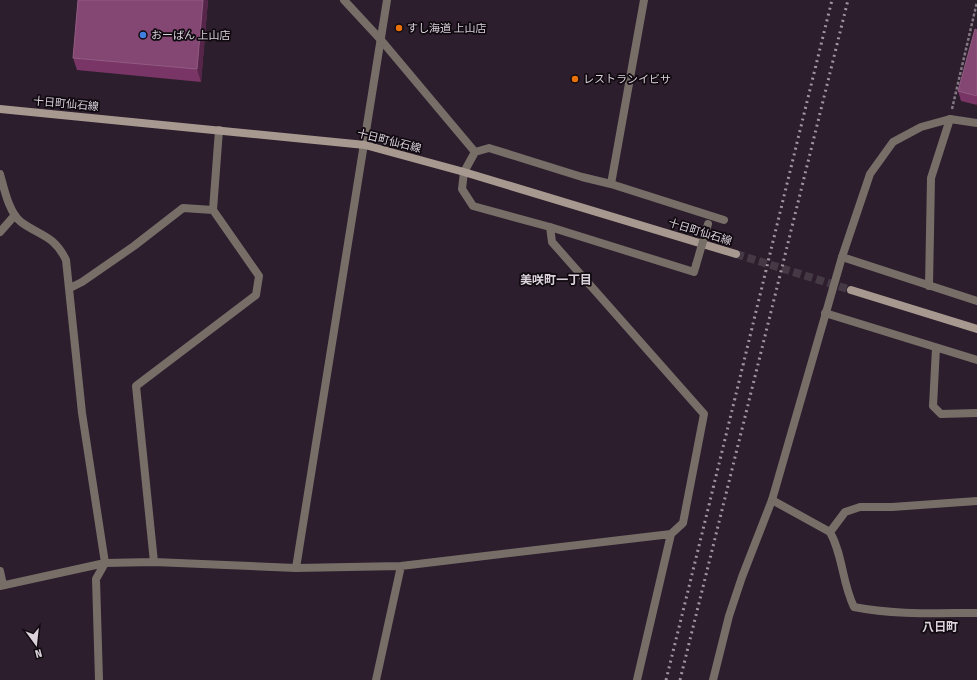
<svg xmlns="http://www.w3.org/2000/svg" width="977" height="680" font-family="'Fira Sans Condensed','Noto Sans JP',sans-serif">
<rect width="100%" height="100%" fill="#2c1e2c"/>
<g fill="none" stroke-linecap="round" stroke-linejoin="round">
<path stroke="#463946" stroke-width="8" stroke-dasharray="8 4" stroke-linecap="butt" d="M 736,254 L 851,290"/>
<path stroke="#847984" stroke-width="2.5" stroke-dasharray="3 2" stroke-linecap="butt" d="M 952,109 L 977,2"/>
<path stroke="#776e68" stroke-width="8" d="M 842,257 L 977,301
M 929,286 L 931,178 L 950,119
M 825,313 L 977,360
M 936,348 L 933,406 L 941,414 L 977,413
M 772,500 L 830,532 C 843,555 842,583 854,607 C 894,615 936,613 977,613
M 830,532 L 845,512 L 860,507 L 892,507 L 977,501"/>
<path stroke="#776e68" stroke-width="8" d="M 344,0 L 381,40 L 475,152
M 0,174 C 4,188 9,213 21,222 C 40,236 54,235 66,260 L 82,413 L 105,563 L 96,579 L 99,680
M 611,184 L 644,0
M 550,227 L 552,242 L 704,414 L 683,523 L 671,534 L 637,680
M 0,232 L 15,215
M 696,265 L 694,272 L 550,227 L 473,206 L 462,189 L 464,172 L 475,152 L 489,148 L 582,177 L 611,184 L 724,220
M 70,288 L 82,282 L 134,246 L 183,208 L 213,210
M 154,562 L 136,386 L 256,295 L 259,276 L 213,210 L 219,130
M 0,571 L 3,585
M 0,586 L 105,563 L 154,562 L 296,568 L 401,566 L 671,534
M 376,680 L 401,566
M 713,680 L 729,616 L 742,577 L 772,500 L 842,257 L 870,174 L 893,142 L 921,127 L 950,119 L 977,123"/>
<path stroke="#776e68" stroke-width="8" d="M 296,568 L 387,0"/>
<path stroke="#a89990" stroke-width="8" d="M 0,109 L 365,145 L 464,172 L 736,254
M 851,290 L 977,329"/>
<path stroke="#9f949f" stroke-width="3" stroke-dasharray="2 4" stroke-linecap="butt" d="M 666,680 C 722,454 776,227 832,0
M 680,680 L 848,0"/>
<path stroke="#776e68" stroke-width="8" d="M 696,265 L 708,224"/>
</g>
<path fill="#793566" d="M 78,0 L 208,0 L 201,82 L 77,70 L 73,58 Z
M 977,30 L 977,105 L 961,101 L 958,91 Z"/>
<path fill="#562549" d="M 203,0 L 208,0 L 201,82 L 197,69 Z"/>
<path fill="#844672" stroke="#915b82" d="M 78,0 L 203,0 L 197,69 L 73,58 Z
M 975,29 L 977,30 L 977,96 L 958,91 Z"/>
<g fill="#e8710a" stroke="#100a10" stroke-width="1.5">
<circle cx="399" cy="28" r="4"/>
<circle cx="575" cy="79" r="4"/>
</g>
<circle fill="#3f7fe0" stroke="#100a10" stroke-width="1.5" cx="143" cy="35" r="4"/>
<g text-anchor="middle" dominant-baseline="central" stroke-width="3.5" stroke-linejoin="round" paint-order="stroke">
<g font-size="11" fill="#dad1da" stroke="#100a10" text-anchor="start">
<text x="407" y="28">すし海道 上山店</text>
<text x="151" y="35">おーばん 上山店</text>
<text x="583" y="79">レストランイビサ</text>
</g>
<g font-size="11" fill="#dad1da" stroke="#100a10">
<text transform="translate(66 104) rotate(5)">十日町仙石線</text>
<text transform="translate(389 141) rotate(14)">十日町仙石線</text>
<text transform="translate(700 232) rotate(17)">十日町仙石線</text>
</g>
<g font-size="12" font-weight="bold" fill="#dad1da" stroke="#100a10">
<text x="556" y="280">美咲町一丁目</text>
<text x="940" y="627">八日町</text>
</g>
</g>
<g transform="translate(36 644) rotate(165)" stroke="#100a10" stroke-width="3" paint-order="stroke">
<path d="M0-3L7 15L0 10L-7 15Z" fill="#dad1da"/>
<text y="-6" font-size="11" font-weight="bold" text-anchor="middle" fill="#dad1da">N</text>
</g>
</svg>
